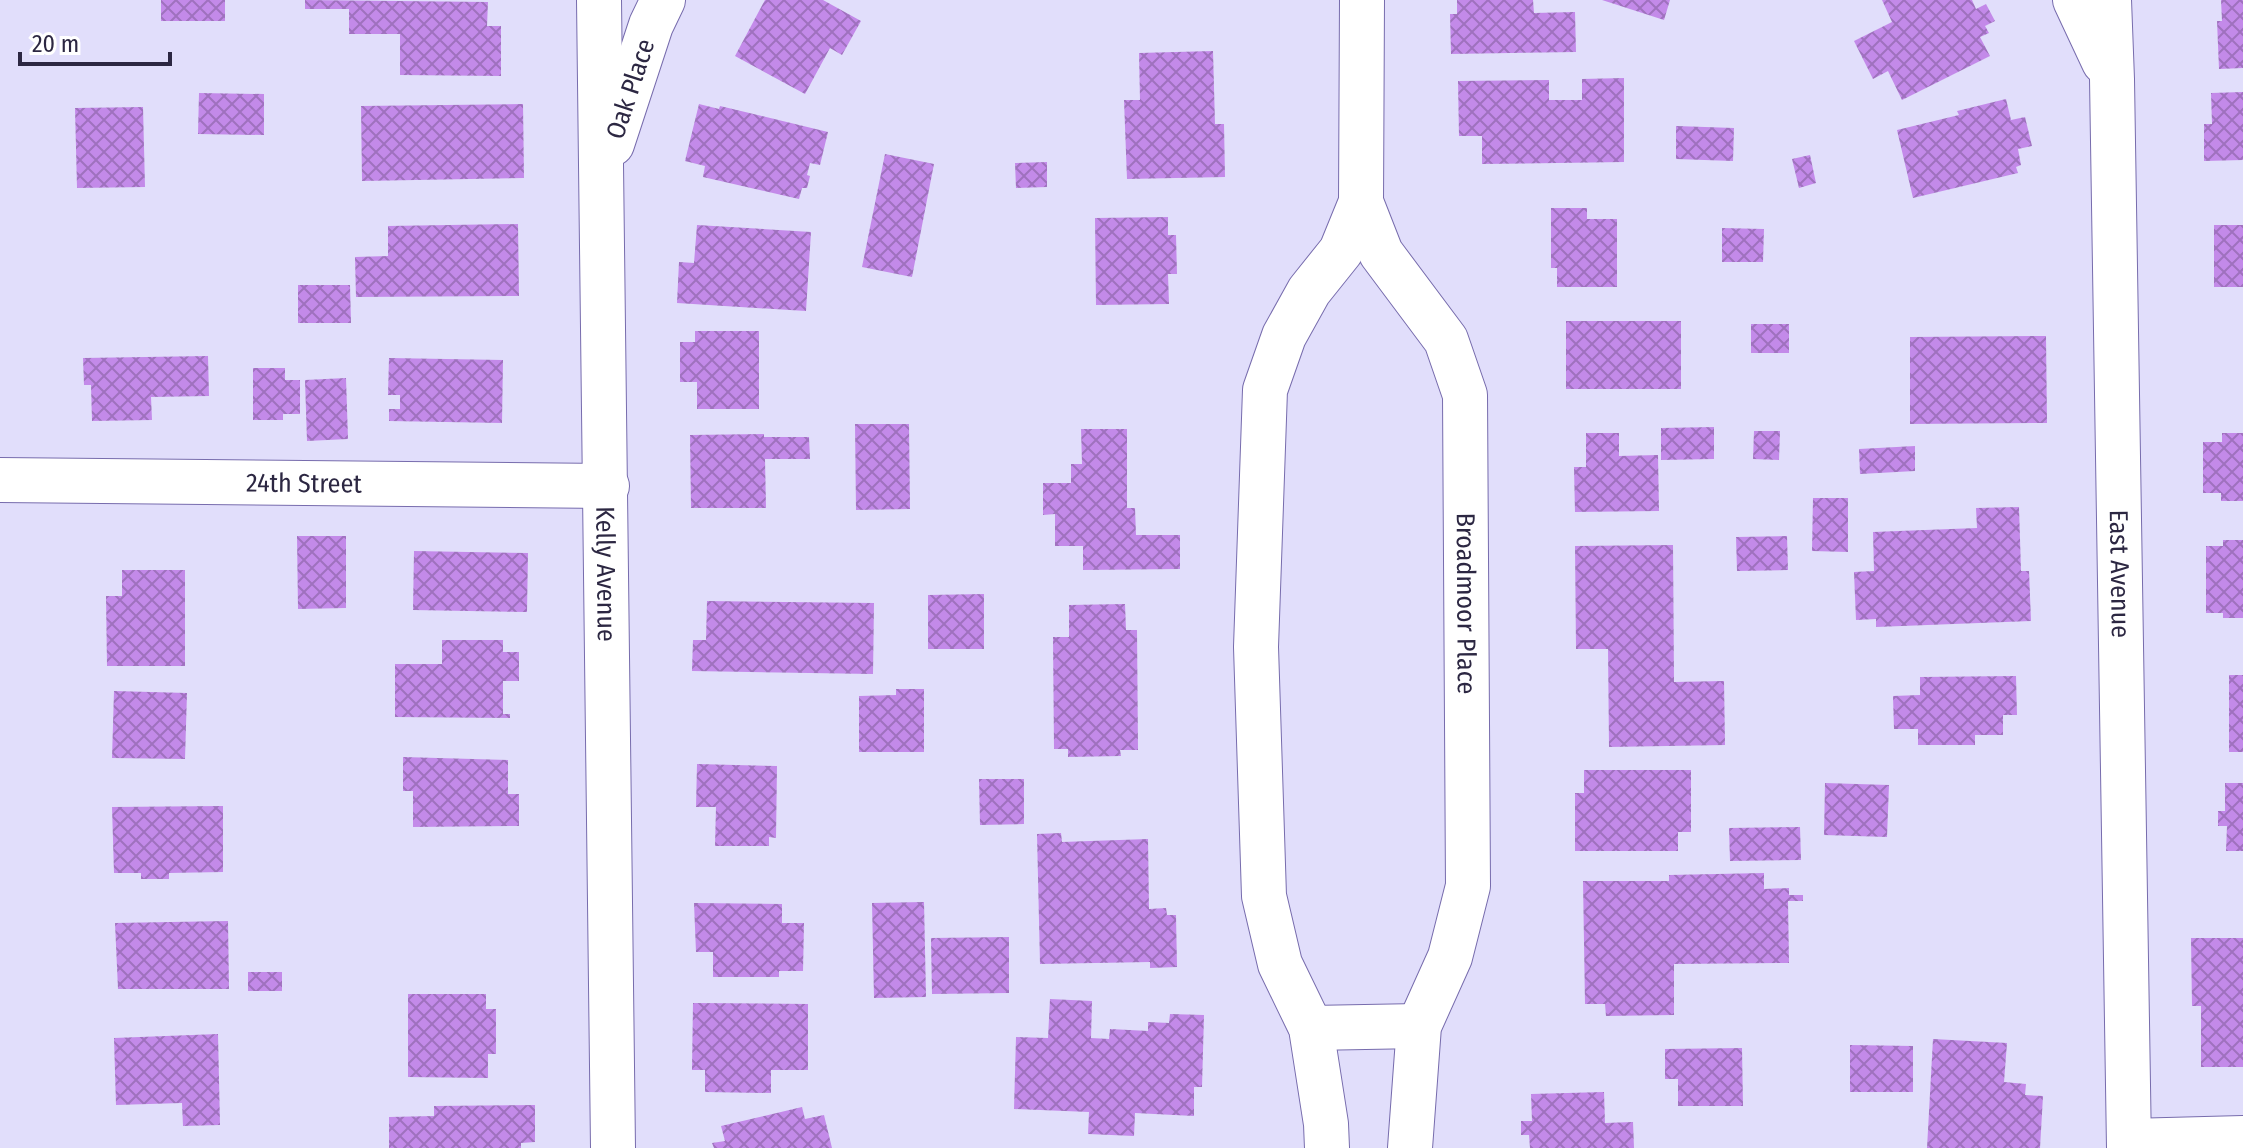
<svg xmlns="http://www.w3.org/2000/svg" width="2243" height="1148" font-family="'Fira Sans Condensed',sans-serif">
<defs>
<pattern id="building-cross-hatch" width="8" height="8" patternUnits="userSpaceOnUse" patternTransform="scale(2)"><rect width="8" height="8" fill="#c38ae9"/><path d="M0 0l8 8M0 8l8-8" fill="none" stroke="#9f71be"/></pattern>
</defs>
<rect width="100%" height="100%" fill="#e1defb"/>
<path fill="url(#building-cross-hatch)" d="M 161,0 L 225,0 L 225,21 L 161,21 Z
M 305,0 L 488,2 L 487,26 L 501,26 L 501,76 L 400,75 L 400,34 L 349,34 L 349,9 L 305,9 Z
M 765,0 L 823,0 L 861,21 L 842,55 L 830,48 L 805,94 L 735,56 Z
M 1457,0 L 1533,0 L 1534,13 L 1575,12 L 1576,52 L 1451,54 L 1450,14 L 1457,14 Z
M 1602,0 L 1670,0 L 1664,20 Z
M 1882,0 L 1972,0 L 1976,9 L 1986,4 L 1995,21 L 1985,26 L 1989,33 L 1980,37 L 1990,56 L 1902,100 L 1888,71 L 1873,79 L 1854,41 L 1892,22 Z
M 2221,0 L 2243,0 L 2243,68 L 2219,69 L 2217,21 L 2222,21 Z
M 1213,51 L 1215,124 L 1224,124 L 1225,177 L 1127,179 L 1124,100 L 1140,100 L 1139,53 Z
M 1624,78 L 1624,162 L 1482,164 L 1482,136 L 1459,136 L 1458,81 L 1549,80 L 1549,100 L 1582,100 L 1582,79 Z
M 2243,92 L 2243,160 L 2204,161 L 2204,124 L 2212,124 L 2211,93 Z
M 199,93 L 264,94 L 264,135 L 198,134 Z
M 2006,99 L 2011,120 L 2025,117 L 2032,146 L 2018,149 L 2021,165 L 2016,167 L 2018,173 L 1913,198 L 1897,130 L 1959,115 L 1957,111 Z
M 523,104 L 524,178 L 362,181 L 361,106 Z
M 699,104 L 719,109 L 720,106 L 828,132 L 820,165 L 810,163 L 807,175 L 810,176 L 807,188 L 802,188 L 799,199 L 703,177 L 705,166 L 685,161 Z
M 143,107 L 145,187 L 77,188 L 75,108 Z
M 1676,126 L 1734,128 L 1733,161 L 1676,159 Z
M 885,154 L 934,164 L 912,277 L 862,267 Z
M 1810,155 L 1816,183 L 1799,188 L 1792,159 Z
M 1047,162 L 1047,187 L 1016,188 L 1015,163 Z
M 1551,208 L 1587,208 L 1587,219 L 1617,219 L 1617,287 L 1557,287 L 1557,268 L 1551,268 Z
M 1168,217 L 1168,235 L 1176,235 L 1177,274 L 1168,274 L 1169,304 L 1096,305 L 1095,218 Z
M 518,224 L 519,296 L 356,297 L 355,257 L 388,256 L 388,226 Z
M 697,225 L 811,232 L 806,311 L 677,303 L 679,262 L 694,263 Z
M 2214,225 L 2243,225 L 2243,287 L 2214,287 Z
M 1722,228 L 1764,229 L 1763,262 L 1722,262 Z
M 298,285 L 350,285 L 351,323 L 298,323 Z
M 1566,321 L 1681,321 L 1681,389 L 1566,389 Z
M 1751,324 L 1789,324 L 1789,353 L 1751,353 Z
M 695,331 L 759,331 L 759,409 L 697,409 L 697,382 L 680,382 L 680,342 L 695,342 Z
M 2046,336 L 2047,423 L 1910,424 L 1910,337 Z
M 208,356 L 209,396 L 151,397 L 152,420 L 92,421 L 91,385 L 84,385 L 83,358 Z
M 389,358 L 503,360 L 502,423 L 389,421 L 389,409 L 400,409 L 400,395 L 388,395 Z
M 253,368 L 285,368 L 285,380 L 300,380 L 300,414 L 283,414 L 283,420 L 253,420 Z
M 346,378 L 348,439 L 307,441 L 305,380 Z
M 855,424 L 909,424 L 910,509 L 856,510 Z
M 1714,427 L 1714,459 L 1661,460 L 1661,428 Z
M 1081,429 L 1127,429 L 1127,508 L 1135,508 L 1136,535 L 1180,535 L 1180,569 L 1083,570 L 1083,546 L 1055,546 L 1055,514 L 1043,515 L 1043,483 L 1071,483 L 1071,464 L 1082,464 Z
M 1754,431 L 1780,431 L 1779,460 L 1753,459 Z
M 1586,433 L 1619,433 L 1619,456 L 1658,455 L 1659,511 L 1575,512 L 1574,467 L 1586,467 Z
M 2222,433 L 2243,433 L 2243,501 L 2221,501 L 2221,493 L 2203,493 L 2203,442 L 2222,442 Z
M 764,434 L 764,437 L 809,437 L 810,459 L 765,459 L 766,508 L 691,508 L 690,435 Z
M 1915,446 L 1915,471 L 1860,474 L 1859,449 Z
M 1813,498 L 1848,498 L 1848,552 L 1812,551 Z
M 2019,507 L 2021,571 L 2029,571 L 2031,621 L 1876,627 L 1876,619 L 1856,620 L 1854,572 L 1874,571 L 1873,532 L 1977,528 L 1976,508 Z
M 297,536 L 346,536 L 346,608 L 298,609 Z
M 1787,536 L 1788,570 L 1737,571 L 1736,537 Z
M 2223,540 L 2243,540 L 2243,618 L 2223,618 L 2223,613 L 2206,613 L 2206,546 L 2223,546 Z
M 1673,545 L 1674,682 L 1724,681 L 1725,745 L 1609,747 L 1608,649 L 1576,649 L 1575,546 Z
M 414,551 L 528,553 L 527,612 L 413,610 Z
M 122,570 L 185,570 L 185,666 L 107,666 L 106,596 L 122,596 Z
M 984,594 L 984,649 L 928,649 L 928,595 Z
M 707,601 L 874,603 L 873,674 L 692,671 L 693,640 L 706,640 Z
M 1125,604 L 1126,630 L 1137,630 L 1138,750 L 1120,750 L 1121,756 L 1068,757 L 1068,749 L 1054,749 L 1053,637 L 1069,637 L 1069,605 Z
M 442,640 L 503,640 L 503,652 L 519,652 L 519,681 L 503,681 L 503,714 L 510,714 L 510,718 L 395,717 L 395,664 L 442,664 Z
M 2229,675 L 2243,675 L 2243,752 L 2229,752 Z
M 2016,676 L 2017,715 L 2003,715 L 2003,735 L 1975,735 L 1975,745 L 1918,745 L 1918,729 L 1894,729 L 1893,696 L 1920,695 L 1920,677 Z
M 896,689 L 924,689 L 924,752 L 859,752 L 859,696 L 896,695 Z
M 114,691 L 187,693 L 185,759 L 112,758 Z
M 403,757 L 508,760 L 508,794 L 519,794 L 519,826 L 413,827 L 413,791 L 403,791 Z
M 697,764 L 777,766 L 776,838 L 769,837 L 769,846 L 715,846 L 716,807 L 696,807 Z
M 1584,770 L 1691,770 L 1691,832 L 1678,832 L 1678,851 L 1575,851 L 1575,793 L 1584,793 Z
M 979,779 L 1024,779 L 1024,824 L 980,825 Z
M 1825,783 L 1889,785 L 1887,837 L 1824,835 Z
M 2225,783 L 2243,783 L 2243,851 L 2226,851 L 2227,826 L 2218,826 L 2218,811 L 2225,811 Z
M 223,806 L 223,872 L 169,873 L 169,879 L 141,879 L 141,873 L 114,873 L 112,807 Z
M 1800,827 L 1801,860 L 1730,861 L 1729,828 Z
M 1061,833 L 1062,842 L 1148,839 L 1149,909 L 1166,908 L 1167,915 L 1176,915 L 1177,967 L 1150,968 L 1150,962 L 1040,964 L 1037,834 Z
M 1764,873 L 1764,889 L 1789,888 L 1789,895 L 1803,895 L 1803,901 L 1788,901 L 1789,963 L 1674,964 L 1674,1015 L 1606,1016 L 1605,1004 L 1585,1004 L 1583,881 L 1669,881 L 1669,875 Z
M 924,902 L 926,997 L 874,998 L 872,903 Z
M 694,903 L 782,904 L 782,923 L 804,923 L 803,971 L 779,971 L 779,977 L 713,977 L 713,952 L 696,952 Z
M 228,921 L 229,989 L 118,989 L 115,923 Z
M 1009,937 L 1009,993 L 932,994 L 931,938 Z
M 2191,938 L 2243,938 L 2243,1067 L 2201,1067 L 2201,1006 L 2192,1006 Z
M 248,972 L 282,972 L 282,991 L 248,991 Z
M 408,994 L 486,994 L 486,1009 L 496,1009 L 496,1054 L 488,1054 L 488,1078 L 408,1077 Z
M 1050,999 L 1092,1001 L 1091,1038 L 1109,1039 L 1110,1029 L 1148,1031 L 1148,1022 L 1169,1023 L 1170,1014 L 1204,1015 L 1202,1087 L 1194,1087 L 1194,1116 L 1135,1113 L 1134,1136 L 1088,1134 L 1089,1112 L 1014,1109 L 1016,1037 L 1048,1038 Z
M 693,1003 L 808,1004 L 808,1070 L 771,1070 L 771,1093 L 705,1092 L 705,1070 L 692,1070 Z
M 218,1034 L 220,1125 L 183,1126 L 182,1103 L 116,1105 L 114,1038 Z
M 1933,1039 L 2007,1043 L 2004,1082 L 2026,1084 L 2025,1095 L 2043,1096 L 2040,1148 L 1927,1148 Z
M 1850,1045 L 1913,1046 L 1913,1092 L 1850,1092 Z
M 1742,1048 L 1743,1106 L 1678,1106 L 1678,1079 L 1665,1079 L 1665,1049 Z
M 1604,1092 L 1605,1123 L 1633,1122 L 1634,1148 L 1530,1148 L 1529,1135 L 1521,1135 L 1521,1121 L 1532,1121 L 1531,1094 Z
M 535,1105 L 535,1142 L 521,1143 L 521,1148 L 389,1148 L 389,1117 L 434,1116 L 434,1106 Z
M 802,1107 L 805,1119 L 824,1115 L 832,1148 L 714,1148 L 712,1143 L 725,1141 L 721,1126 Z"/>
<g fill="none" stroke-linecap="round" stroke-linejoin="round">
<g stroke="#776cad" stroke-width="46">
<g id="minor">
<path id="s1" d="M 599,0 L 613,1148"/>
<path id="s2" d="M 1362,0 L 1361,202 L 1381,253 L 1446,340 L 1465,395 L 1468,886 L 1450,957 L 1419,1026 L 1410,1148"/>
<path d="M 2075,0 L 2104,62"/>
<path id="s3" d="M 2109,0 L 2112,79 L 2129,1148"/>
<path id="s4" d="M 612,144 L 651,25 L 663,0"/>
<path id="s5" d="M 0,480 L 607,486"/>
<path d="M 1311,1028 L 1419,1026"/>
<path d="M 2129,1141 L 2243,1138"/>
<path d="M 1327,1148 L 1326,1124 L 1311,1028 L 1280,964 L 1264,896 L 1256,647 L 1265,390 L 1284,336 L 1309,291 L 1341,251 L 1361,202"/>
</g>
</g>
<use href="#minor" stroke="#fff" stroke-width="44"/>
</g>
<g text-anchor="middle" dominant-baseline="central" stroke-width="6" stroke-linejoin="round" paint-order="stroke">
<g font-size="26" fill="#2c2742" stroke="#fff">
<text stroke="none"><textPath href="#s4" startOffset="58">Oak Place</textPath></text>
<text stroke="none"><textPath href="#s5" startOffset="304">24th Street</textPath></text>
<text stroke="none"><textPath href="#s1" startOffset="574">Kelly Avenue</textPath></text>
<text stroke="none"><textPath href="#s3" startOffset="574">East Avenue</textPath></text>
<text stroke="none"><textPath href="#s2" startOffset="632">Broadmoor Place</textPath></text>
</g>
</g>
<path d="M20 52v12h150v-12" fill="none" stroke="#2c2742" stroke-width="4"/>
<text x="32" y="52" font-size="24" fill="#2c2742" stroke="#ffffff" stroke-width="6" paint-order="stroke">20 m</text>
</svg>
